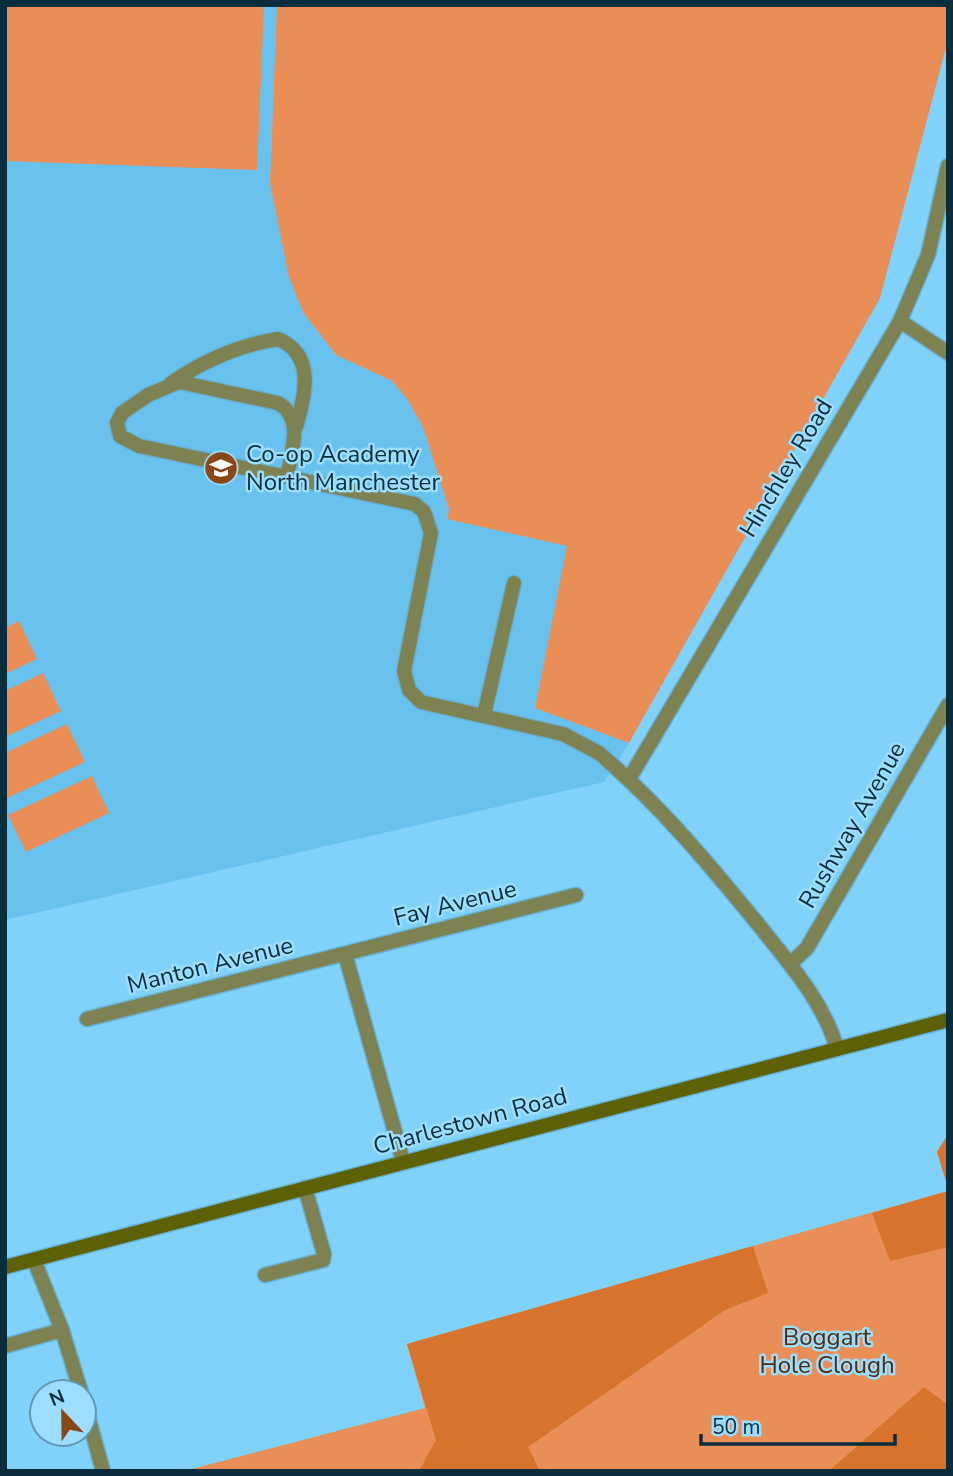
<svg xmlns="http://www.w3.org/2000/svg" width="953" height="1476" font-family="'Nunito Sans',sans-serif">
<rect width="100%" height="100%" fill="#80d2fb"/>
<path fill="#69c2ee" d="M 5,5 L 277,5 L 270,183 L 303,312 L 336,355 L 392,381 L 407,399 L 423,427 L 449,509 L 447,519 L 568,546 L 535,708 L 629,743 L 604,782 L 5,920 Z"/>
<path fill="#e88e56" d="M 5,5 L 264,5 L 257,170 L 5,161 Z
M 277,5 L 948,5 L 948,40 L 880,298 L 629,743 L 535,708 L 567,546 L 447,519 L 449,509 L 423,427 L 407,399 L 392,381 L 336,355 L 303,312 L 289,277 L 270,183 Z
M 19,621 L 37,659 L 5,674 L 5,628 Z
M 43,673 L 61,711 L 5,737 L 5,691 Z
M 67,724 L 85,762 L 5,799 L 5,753 Z
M 92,776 L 109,813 L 26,852 L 8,815 Z
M 948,1191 L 948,1471 L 184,1471 L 425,1408 L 407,1344 Z"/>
<path fill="#d7732c" d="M 948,1134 L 948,1188 L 937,1152 Z
M 948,1191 L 948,1247 L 890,1261 L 872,1213 Z
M 753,1246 L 768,1293 L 725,1310 L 528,1447 L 540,1471 L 419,1471 L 436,1440 L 407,1344 Z
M 924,1387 L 948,1405 L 948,1471 L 829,1471 Z"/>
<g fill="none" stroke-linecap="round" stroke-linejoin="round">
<g stroke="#68b1d5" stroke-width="17">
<path id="lane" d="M 171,383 C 202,362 239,345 278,339 C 316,355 305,395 296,427
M 287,477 L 139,446 L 120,436 L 117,423 L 122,413 L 148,395 L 179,382 L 278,403 C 305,418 291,452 287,477 L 415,504 L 424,512 L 431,533 L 404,671 L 409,690 L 421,702 L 563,734 L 599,753
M 484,715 L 514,583
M 265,1275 L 323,1260 L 324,1254 L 305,1188
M 5,1346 L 62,1330"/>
</g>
<g stroke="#68b1d5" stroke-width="17">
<path id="street" d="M 900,321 L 948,353
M 599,753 C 659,804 708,863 758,924 C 788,962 824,1002 837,1049
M 629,779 L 900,321 L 928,255 L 948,166
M 345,954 L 403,1161
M 790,964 L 807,948 L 948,705
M 87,1019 L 576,895
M 34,1260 L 62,1330 L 81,1392
M 84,1402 L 103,1471"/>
</g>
<g stroke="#68b1d5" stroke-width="17">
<path id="secondary" d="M 5,1267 L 948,1020"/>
</g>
<use href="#lane" stroke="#7e8252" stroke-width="14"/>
<use href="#street" stroke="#7e8252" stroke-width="14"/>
<use href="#secondary" stroke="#5d6005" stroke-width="14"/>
</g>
<defs>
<g id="school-disc" transform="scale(1.75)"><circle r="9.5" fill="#8a4718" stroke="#9dddfe"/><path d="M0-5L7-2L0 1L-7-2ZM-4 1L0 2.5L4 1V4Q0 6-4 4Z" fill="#fff"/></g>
</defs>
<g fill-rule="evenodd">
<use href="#school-disc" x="221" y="468"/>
</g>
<g text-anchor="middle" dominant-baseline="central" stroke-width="5" stroke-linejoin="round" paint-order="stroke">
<g font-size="24" fill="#092d3d" stroke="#9dddfe" text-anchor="start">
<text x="246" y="454">Co-op Academy<tspan x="246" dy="28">North Manchester</tspan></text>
</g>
<g font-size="24" fill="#092d3d" stroke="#9dddfe">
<text transform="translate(786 468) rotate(-59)">Hinchley Road</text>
<text transform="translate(852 825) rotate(-60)">Rushway Avenue</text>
<text transform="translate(455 903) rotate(-14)">Fay Avenue</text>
<text transform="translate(210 965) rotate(-14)">Manton Avenue</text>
<text transform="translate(470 1121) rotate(-15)">Charlestown Road</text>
</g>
<g font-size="24" fill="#532a0e" stroke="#9dddfe">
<text x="827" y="1337">Boggart<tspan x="827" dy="28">Hole Clough</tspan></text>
</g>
</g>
<rect width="953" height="1476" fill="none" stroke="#092d3d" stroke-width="14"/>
<g transform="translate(63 1413) rotate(338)"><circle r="33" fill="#9dddfe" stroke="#6297b1" stroke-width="2"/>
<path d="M0-5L12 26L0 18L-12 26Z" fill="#8a4718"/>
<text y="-10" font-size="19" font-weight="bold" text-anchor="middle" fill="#092d3d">N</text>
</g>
<path d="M701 1434v10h194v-10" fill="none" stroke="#092d3d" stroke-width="3.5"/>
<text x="712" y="1434" font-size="21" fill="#092d3d" stroke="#9dddfe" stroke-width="5" paint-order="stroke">50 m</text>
</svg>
